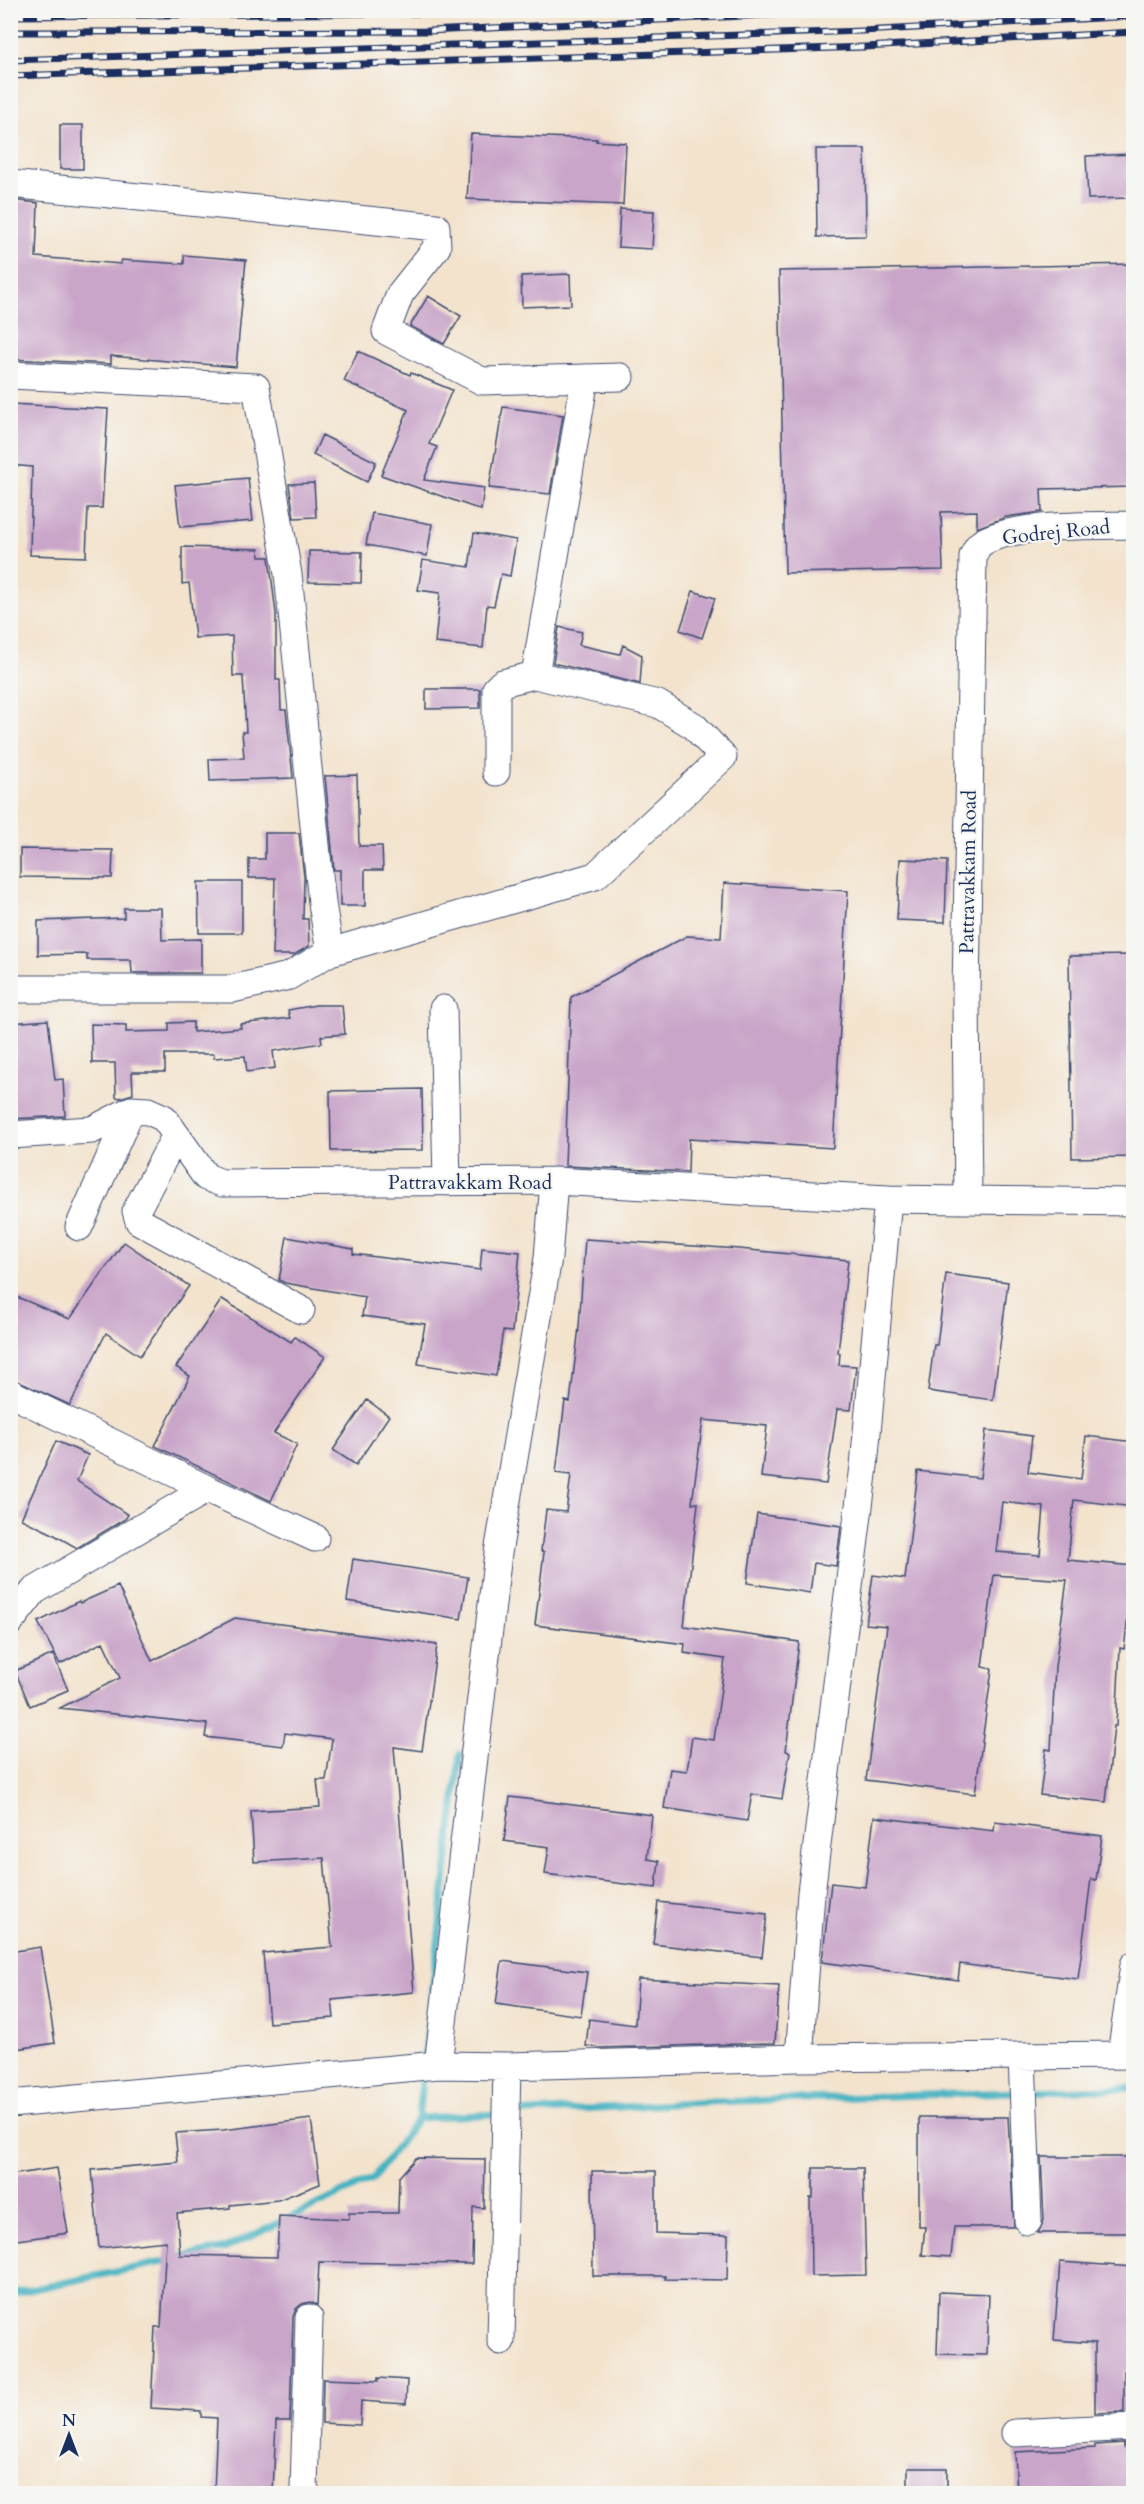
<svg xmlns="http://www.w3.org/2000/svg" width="1144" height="2504" font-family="Cardo,serif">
<rect width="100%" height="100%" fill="#f6f6f2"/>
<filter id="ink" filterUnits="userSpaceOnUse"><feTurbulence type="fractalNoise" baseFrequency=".0167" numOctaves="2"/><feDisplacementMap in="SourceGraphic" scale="12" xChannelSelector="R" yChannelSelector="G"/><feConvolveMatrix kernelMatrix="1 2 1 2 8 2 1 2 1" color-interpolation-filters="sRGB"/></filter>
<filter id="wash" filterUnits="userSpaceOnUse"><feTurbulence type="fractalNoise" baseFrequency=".008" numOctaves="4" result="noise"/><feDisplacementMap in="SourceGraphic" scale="24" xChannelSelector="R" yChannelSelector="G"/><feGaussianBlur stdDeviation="1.35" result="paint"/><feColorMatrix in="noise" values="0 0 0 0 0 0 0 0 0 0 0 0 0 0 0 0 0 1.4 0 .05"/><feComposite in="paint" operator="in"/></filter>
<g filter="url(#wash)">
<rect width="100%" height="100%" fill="#f3e3cd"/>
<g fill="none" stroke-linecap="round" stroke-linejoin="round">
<path stroke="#45b2c1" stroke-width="7" d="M 424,2061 L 460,1754
M 1029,2092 L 1134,2088
M 510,2113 L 710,2102 L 1017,2092
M 418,2118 L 499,2114
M 183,2257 L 226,2248 L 374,2178 L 418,2118 L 423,2072
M 10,2294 L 172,2260"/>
</g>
<g id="blocks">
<path fill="#c9a5c9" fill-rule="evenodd" d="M 60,125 L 83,125 L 83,169 L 60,169 Z
M 471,134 L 597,139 L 596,141 L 626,143 L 623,205 L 467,199 Z
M 816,149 L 865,149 L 866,236 L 817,237 Z
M 1134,154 L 1134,198 L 1088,199 L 1086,156 Z
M 11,200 L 38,203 L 36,257 L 121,264 L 121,260 L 184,264 L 184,255 L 246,260 L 236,367 L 111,356 L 111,364 L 10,359 Z
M 620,209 L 654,211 L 652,249 L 618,247 Z
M 1134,264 L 1134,487 L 1041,489 L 1042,512 L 1006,517 L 977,528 L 977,511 L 941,512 L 943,570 L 785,573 L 779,271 Z
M 570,274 L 571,305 L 522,307 L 521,276 Z
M 428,296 L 461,316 L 444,344 L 410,326 Z
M 358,351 L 410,375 L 411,373 L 452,390 L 429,444 L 437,447 L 424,480 L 484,488 L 481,510 L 381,475 L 408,410 L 344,381 Z
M 10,404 L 108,409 L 102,508 L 88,508 L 86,557 L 30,555 L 32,467 L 10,465 Z
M 503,407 L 563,415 L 550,494 L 489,488 Z
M 322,435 L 376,462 L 367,482 L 313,455 Z
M 248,478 L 253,521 L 180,527 L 175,485 Z
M 314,483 L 316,517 L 294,518 L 289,484 Z
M 372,513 L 432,524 L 427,556 L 366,545 Z
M 474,533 L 516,540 L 510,576 L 501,574 L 494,606 L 487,605 L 483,648 L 435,643 L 440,593 L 418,590 L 423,560 L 469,567 Z
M 182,547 L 259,549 L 260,557 L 269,557 L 276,614 L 276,680 L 280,680 L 281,710 L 286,710 L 293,778 L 210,781 L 209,759 L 244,758 L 242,732 L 246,732 L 243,676 L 233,676 L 232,636 L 195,638 L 189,583 L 182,584 Z
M 309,551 L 362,552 L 361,583 L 308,582 Z
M 693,591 L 715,598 L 702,638 L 680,630 Z
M 559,627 L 582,632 L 579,645 L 620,654 L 623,645 L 642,655 L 640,684 L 553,663 Z
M 426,689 L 480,689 L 480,708 L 426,709 Z
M 357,775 L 359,846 L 382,846 L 383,870 L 365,870 L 365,906 L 340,906 L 340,870 L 334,870 L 325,776 Z
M 265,833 L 299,833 L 304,877 L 303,919 L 308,919 L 309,946 L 294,955 L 273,955 L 275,878 L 249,878 L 249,859 L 265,859 Z
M 20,849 L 113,850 L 112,878 L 20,877 Z
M 900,859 L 947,861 L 945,922 L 897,920 Z
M 198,882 L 242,882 L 242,933 L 199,933 Z
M 724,883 L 848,891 L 833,1148 L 689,1139 L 688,1172 L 565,1166 L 571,997 L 687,936 L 721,938 Z
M 124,908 L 161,908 L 162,940 L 201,939 L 201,973 L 132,973 L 131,960 L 87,960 L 87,954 L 38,955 L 38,921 L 124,918 Z
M 1134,955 L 1134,1157 L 1072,1158 L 1069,956 Z
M 316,1005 L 342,1005 L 345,1034 L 321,1036 L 322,1043 L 273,1051 L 275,1068 L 247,1072 L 245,1056 L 214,1058 L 214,1054 L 165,1054 L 165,1072 L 132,1072 L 133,1094 L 120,1098 L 116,1097 L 115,1063 L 92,1063 L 91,1024 L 126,1025 L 126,1032 L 169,1031 L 169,1023 L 193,1022 L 193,1032 L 241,1028 L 240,1024 L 290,1018 L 288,1010 Z
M 48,1020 L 55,1080 L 63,1079 L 65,1116 L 10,1119 L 10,1077 L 16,1076 L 11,1023 Z
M 422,1089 L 423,1150 L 331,1151 L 330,1091 Z
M 287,1237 L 353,1249 L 353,1254 L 480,1270 L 482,1248 L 520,1252 L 512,1332 L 503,1331 L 496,1376 L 418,1364 L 425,1324 L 362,1316 L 365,1297 L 285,1283 L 279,1280 Z
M 585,1239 L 740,1249 L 848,1260 L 838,1353 L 840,1353 L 839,1365 L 856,1366 L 851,1410 L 837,1409 L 826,1484 L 761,1477 L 767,1426 L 703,1420 L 692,1503 L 698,1503 L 684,1626 L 799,1642 L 786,1751 L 790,1752 L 782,1799 L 752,1794 L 747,1821 L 664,1808 L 670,1769 L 687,1771 L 692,1737 L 714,1740 L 725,1659 L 684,1653 L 685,1644 L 535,1625 L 544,1552 L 541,1551 L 546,1510 L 566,1512 L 571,1475 L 556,1473 L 565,1401 L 570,1402 L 579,1327 Z
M 124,1242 L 189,1286 L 140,1356 L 106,1333 L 70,1405 L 10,1378 L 10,1294 L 70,1319 Z
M 946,1274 L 1008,1282 L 993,1400 L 928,1391 L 934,1345 L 937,1345 Z
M 222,1299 L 291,1342 L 295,1337 L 325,1357 L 274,1433 L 297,1444 L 271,1501 L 155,1446 L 190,1376 L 176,1367 Z
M 367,1400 L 389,1416 L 356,1465 L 333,1450 Z
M 986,1430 L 1032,1436 L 1028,1472 L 1081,1479 L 1086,1436 L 1134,1442 L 1134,1507 L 1074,1500 L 1068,1560 L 1134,1566 L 1124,1649 L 1120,1648 L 1116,1726 L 1114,1726 L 1106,1802 L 1040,1795 L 1046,1749 L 1051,1750 L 1055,1667 L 1067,1580 L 994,1575 L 982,1667 L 992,1669 L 975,1794 L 866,1780 L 887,1626 L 866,1624 L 873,1575 L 905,1579 L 918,1471 L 980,1478 ZM 1002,1502 L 1044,1507 L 1040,1555 L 996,1552 Z
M 56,1441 L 88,1455 L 77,1481 L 128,1515 L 125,1519 L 77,1548 L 51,1533 L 21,1519 Z
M 757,1514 L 841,1526 L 836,1566 L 814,1563 L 810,1593 L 747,1583 Z
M 353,1559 L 468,1577 L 461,1619 L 347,1601 Z
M 118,1586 L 152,1661 L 235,1618 L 437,1645 L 422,1751 L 394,1747 L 414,1992 L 332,2000 L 334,2018 L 269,2023 L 263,1953 L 332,1947 L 324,1858 L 254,1862 L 251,1811 L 320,1807 L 317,1780 L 326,1780 L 332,1739 L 285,1733 L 283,1746 L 205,1737 L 207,1724 L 60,1708 L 120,1678 L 103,1642 L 60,1664 L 38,1622 L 79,1601 L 80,1603 Z
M 53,1654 L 68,1690 L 30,1706 L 15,1671 Z
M 510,1797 L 652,1815 L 647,1859 L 659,1861 L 656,1888 L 545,1874 L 549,1847 L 504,1841 Z
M 874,1817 L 994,1831 L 995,1822 L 1102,1836 L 1096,1880 L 1091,1879 L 1078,1979 L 960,1964 L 958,1980 L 822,1962 L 831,1883 L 865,1887 Z
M 658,1902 L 767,1914 L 762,1957 L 653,1944 Z
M 40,1947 L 55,2043 L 10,2050 L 10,1952 Z
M 502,1961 L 587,1972 L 581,2016 L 496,2004 Z
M 638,1979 L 779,1986 L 775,2043 L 601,2048 L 586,2046 L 589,2019 L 635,2025 Z
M 919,2117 L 1008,2117 L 1014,2227 L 954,2227 L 951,2257 L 922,2255 L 925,2227 L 919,2227 Z
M 311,2119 L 320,2184 L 278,2200 L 230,2205 L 230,2208 L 177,2213 L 180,2255 L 277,2257 L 279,2216 L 349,2219 L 349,2213 L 398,2213 L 399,2177 L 416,2158 L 485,2159 L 484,2208 L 473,2207 L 472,2264 L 319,2262 L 317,2305 L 310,2302 L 302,2304 L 296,2309 L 293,2317 L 290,2421 L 276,2421 L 273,2493 L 214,2493 L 217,2418 L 201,2417 L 201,2411 L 151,2408 L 155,2327 L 161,2327 L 166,2241 L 99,2248 L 92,2170 L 178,2162 L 175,2133 L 223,2130 Z
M 1041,2157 L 1134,2157 L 1134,2233 L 1038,2233 L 1044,2220 Z
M 57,2168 L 68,2233 L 10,2241 L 10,2175 Z
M 813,2168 L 863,2168 L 866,2275 L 811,2276 L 810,2198 L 813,2198 Z
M 592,2171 L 656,2171 L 656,2233 L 728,2235 L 727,2280 L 665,2279 L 665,2276 L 593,2276 Z
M 1060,2262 L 1134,2267 L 1134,2371 L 1124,2371 L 1124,2412 L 1095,2413 L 1095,2343 L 1054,2340 Z
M 939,2292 L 989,2294 L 987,2355 L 937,2354 Z
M 378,2378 L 407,2380 L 406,2404 L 361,2401 L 360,2425 L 322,2423 L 323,2379 L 378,2381 Z
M 1124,2443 L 1124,2447 L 1134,2446 L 1134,2493 L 1017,2493 L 1015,2452 L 1095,2448 L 1095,2445 Z
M 908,2468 L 947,2468 L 947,2493 L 908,2493 Z"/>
</g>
</g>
<g filter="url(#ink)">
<use href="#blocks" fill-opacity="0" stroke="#3b4a6f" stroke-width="1.5"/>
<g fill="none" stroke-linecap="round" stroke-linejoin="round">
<g stroke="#3b4a6f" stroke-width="29">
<path id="minor" d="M 10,184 L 436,227 L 437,247 L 400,294 L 386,331 L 482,381 L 620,377
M 10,375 L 256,387 L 288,574 L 322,903 L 330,952
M 496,772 L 496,689 L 502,683 L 535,675
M 10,989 L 232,989 L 289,976 L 330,952 L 595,876 L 723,757 L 694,726 L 658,704 L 535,675 L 585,378
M 443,1009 L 447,1182
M 10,1135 L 92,1130 L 131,1110 L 148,1111 L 164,1118 L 206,1177 L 222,1183 L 554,1181 L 888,1199 L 1134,1202
M 176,1135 L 136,1211 L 139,1221 L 301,1310
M 968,1200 L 966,996 L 973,556 C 975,552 977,546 980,544 C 1008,523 1097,526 1134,525
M 79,1227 L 131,1110
M 10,1393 L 207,1489 L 315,1538
M 10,1622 L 34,1591 L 207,1489
M 1121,2055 L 1134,1965
M 1022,2056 L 1028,2221
M 799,2058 L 811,1893 L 864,1466 L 888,1199
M 438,2065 L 498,1553 L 548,1258 L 554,1181
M 10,2104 L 438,2065 L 507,2066 L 799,2058 L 1134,2055
M 501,2341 L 507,2066
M 1015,2433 L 1134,2427
M 307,2494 L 304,2489 L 309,2318"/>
</g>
<use href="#minor" stroke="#fff" stroke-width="27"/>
<g stroke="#1b2f5e" stroke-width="7">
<path id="rail" d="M 10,16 L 431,13 L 486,10
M 10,32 L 428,31 L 872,10
M 10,60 L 862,31 L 1134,16
M 10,76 L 865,47 L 1134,32"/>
</g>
<use href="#rail" stroke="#f6f6f2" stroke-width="4.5" stroke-dasharray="14" stroke-linecap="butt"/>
</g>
</g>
<g text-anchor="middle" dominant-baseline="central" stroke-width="4.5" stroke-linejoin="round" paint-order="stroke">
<g font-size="20" fill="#1b2f5e" stroke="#f6f6f2">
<text transform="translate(1056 532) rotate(-6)">Godrej Road</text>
<text transform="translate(968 872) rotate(-89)">Pattravakkam Road</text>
<text x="470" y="1182">Pattravakkam Road</text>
</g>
</g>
<rect width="1144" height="2504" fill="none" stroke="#f6f6f2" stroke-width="36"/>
<g transform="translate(69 2435)" stroke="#f6f6f2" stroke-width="4.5" paint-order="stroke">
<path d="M0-4.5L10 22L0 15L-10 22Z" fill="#1b2f5e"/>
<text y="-9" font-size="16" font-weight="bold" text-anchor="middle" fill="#1b2f5e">N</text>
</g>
</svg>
